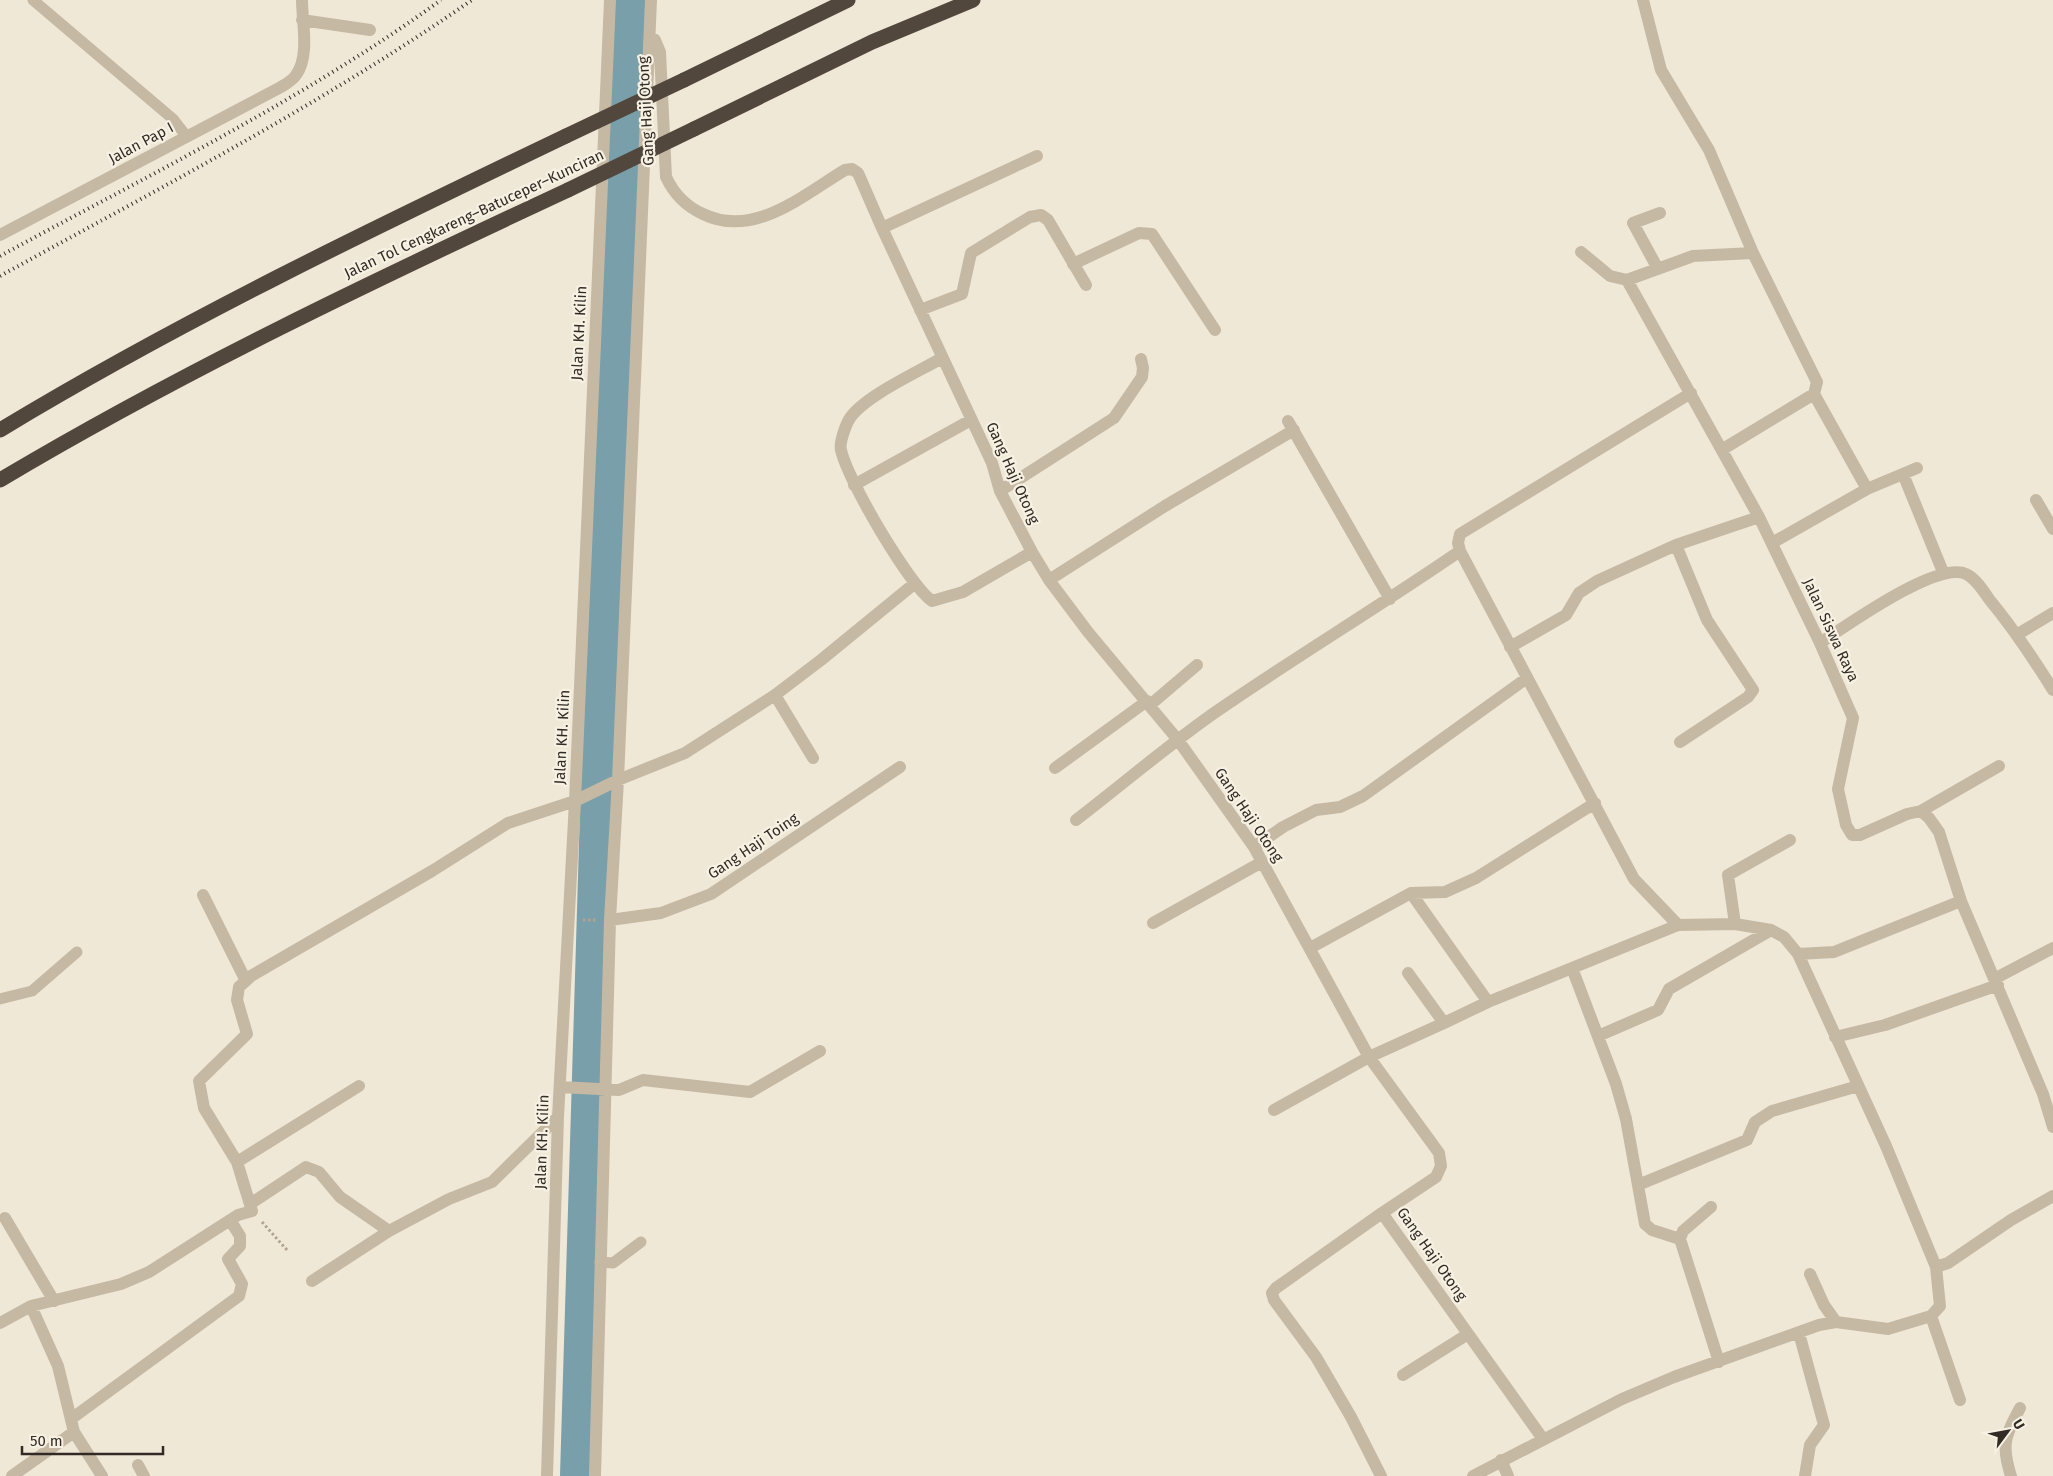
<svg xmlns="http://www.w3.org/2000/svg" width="2053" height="1476" font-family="'Fira Sans',sans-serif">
<rect width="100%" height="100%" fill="#efe8d7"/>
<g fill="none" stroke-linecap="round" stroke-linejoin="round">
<path stroke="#789faa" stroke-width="34" d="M 577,1476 L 599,744 L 632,0"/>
<path stroke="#b1a38e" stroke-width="3" stroke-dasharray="2.5 2.5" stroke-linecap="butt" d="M 583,920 L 597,920
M 262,1222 L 287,1250"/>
<path stroke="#c6b9a4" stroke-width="11" d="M 33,0 L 173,119 L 187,137
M 0,999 L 32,991 L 77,952
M 600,1262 L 613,1263 L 641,1242"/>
<path stroke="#c6b9a4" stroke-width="12" d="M 1643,0 L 1661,70 L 1709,150 L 1753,253 L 1817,382 L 1814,394 L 1867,489 L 1917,468
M 302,20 L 370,30
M 650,37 L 655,40 L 660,52 L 666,177 C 674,194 685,206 703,214 C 754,239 803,195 845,170 L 852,169 L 858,173 L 882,228 L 992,463 L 1000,491 L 1032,552 L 1049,580 L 1088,632 L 1178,740 L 1254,847 L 1369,1057 L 1439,1153 L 1441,1166 L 1436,1177 L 1382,1213 L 1543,1439
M 882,228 L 1037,156
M 0,235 L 281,87 C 286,84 293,80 296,75 C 310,56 302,22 302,0
M 1581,252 L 1610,276 L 1627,280 L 1693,256 L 1753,253
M 1073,264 L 1139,233 L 1152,234 L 1215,330
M 1658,269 L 1633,223 L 1660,213
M 1627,280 L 1759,517 L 1820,643 L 1853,718 L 1838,789 L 1846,825 L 1852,835 L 1860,835 L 1907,814 L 1921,811 L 1929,818 L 1939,832 L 1961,901 L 2043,1094 L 2053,1127
M 920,310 L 962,294 L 971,253 L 1030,217 L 1041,215 L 1048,220 L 1086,285
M 942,358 C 918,372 865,396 850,418 C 846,424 839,443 841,450 C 848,481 908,583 932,601 L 963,592 L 1032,552
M 1288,421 L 1390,599
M 1723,449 L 1814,394
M 1903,474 L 1943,572
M 854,485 L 971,420
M 1000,491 L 1114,418 L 1142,377 L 1143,368 L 1141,359
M 2036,500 L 2053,529
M 1772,543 L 1867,489
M 1049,580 L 1165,506 L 1294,430
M 2018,634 L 2053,613
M 1820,643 C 1846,626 1938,560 1966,574 C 1975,578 1983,590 1989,599 C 2013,628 2033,658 2053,690
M 1510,647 L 1566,615 L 1579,593 L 1597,581 L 1676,545
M 775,695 L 813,758
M 1150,705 L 1197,665
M 1680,742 L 1748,697 L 1753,690 L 1707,620 L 1676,545 L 1759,517
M 1055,768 L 1147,701
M 1921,811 L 1999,766
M 1076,820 C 1123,784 1168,745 1217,711 C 1297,656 1380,606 1460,551
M 1254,847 L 1283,827 L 1316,810 L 1340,807 L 1363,796 L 1527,678
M 1411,893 L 1488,1002
M 203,895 L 246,981
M 610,920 L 661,913 L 711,894 L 900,767
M 1153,923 L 1262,862
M 1735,924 L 1728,875 L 1790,840
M 1678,925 L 1634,879 L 1460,551 L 1458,543 L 1460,534 L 1691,393
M 1310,948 L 1411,893 L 1445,892 L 1476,878 L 1595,803
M 1798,954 L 1834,952 L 1961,901
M 1572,968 L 1616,1084 L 1626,1119 L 1645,1224 L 1652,1230 L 1680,1239
M 1408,973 L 1444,1023 L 1488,1002 L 1678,925 L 1735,924 L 1771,930 L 1784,937 L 1798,954 L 1886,1146 L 1936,1267 L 1940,1306 L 1931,1316 L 1888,1329 L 1836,1322 L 1819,1325 L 1674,1377 L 1622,1399 L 1473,1476
M 1996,978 L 2053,948
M 1598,1036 L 1658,1010 L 1669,989 L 1771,930
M 1835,1037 L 1885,1025 L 1998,985
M 560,1087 L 619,1090 L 643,1080 L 750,1092 L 820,1051
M 1274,1110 L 1369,1057 L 1444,1023
M 237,1162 L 359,1086
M 1638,1185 L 1747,1140 L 1755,1122 L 1772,1111 L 1858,1086
M 250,1204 L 306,1167 L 319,1172 L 340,1197 L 389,1231
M 1711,1207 L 1683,1231 L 1680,1239 L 1719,1362
M 5,1218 L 54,1301
M 1936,1267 L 1948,1263 L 2011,1220 L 2053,1196
M 1810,1274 L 1824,1305 L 1836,1322
M 312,1281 L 389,1231 L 449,1199 L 492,1182 L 558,1117
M 31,1306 L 58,1366 L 74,1432 L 102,1476
M 1931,1316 L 1960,1400
M 0,1323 L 31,1306 L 121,1284 L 149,1272 L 238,1215 L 252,1211 L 237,1162 L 204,1108 L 199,1081 L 247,1034 L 237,1000 L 239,987 L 251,976 L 432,871 L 508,823 L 575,801 L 618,780 L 685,753 L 775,695 L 821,660 L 914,584
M 1799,1333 L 1824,1425 L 1810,1445 L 1805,1476
M 1403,1375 L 1468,1334
M 71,1419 L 239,1296 L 242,1284 L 228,1259 L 240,1246 L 240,1236 L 230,1220
M 1501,1460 L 1508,1476
M 138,1465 L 144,1476
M 12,1476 L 74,1432
M 547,1476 L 558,1117 L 575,801 L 610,0
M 595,1476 L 610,920 L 618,780 L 651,0
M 1381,1476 L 1351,1417 L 1316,1357 L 1274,1300 L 1272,1293 L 1276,1288 L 1382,1213
M 2011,1476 C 2001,1445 2005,1436 2020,1408"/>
<path stroke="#52473d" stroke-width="15" d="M 684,80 L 848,0
M 694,129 L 872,42 L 973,0
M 0,430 C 182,320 374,228 566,136
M 0,480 C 183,371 375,280 568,190"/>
<path stroke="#322b25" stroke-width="4" stroke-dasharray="1 4" stroke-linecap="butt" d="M 0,256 C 149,175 304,99 441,0
M 0,276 C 160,188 322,104 472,0"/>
<path stroke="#52473d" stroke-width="15" d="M 566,136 L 684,80
M 568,190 L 694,129"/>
</g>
<g text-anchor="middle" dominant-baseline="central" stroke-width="4.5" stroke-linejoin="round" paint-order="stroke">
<g font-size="15" fill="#322b25" stroke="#f7f1e3">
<text transform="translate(646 111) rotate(-93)">Gang Haji Otong</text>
<text transform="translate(141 143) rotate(-28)">Jalan Pap I</text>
<text transform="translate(474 214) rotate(-25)">Jalan Tol Cengkareng–Batuceper–Kunciran</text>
<text transform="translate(579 333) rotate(-87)">Jalan KH. Kilin</text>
<text transform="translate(1013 473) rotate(66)">Gang Haji Otong</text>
<text transform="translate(1831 630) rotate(65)">Jalan Siswa Raya</text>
<text transform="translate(562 737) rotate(-87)">Jalan KH. Kilin</text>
<text transform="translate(1249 815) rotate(56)">Gang Haji Otong</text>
<text transform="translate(753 846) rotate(-34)">Gang Haji Toing</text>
<text transform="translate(542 1142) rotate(-88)">Jalan KH. Kilin</text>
<text transform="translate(1432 1254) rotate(55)">Gang Haji Otong</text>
</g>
</g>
<g transform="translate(2008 1431) rotate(58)" stroke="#f7f1e3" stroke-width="4" paint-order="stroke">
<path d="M0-4L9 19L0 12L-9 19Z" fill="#322b25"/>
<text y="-8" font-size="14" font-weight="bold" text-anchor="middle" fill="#322b25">U</text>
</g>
<path d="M22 1446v8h141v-8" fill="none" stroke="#322b25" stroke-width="2.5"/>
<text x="30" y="1446" font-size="15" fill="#322b25" stroke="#f7f1e3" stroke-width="4" paint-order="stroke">50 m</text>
</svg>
